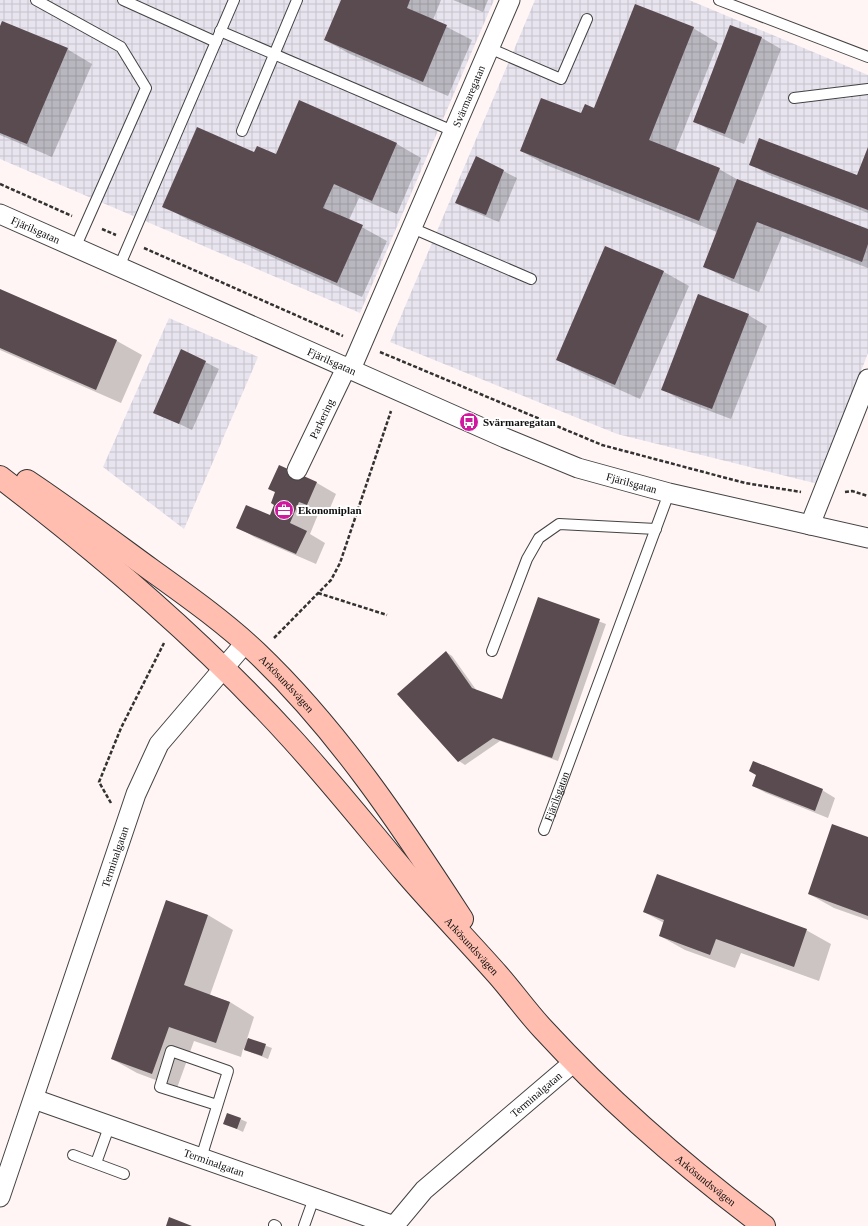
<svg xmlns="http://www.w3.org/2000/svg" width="868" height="1226" font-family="Georgia,serif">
<defs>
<pattern id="industrial-grid" width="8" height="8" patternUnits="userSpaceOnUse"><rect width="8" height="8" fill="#e7e4ef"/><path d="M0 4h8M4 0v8" fill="none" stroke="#c5c3cc"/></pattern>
</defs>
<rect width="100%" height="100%" fill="#fff5f4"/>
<path fill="url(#industrial-grid)" d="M 0,0 L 494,0 L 360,313 L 0,159 Z
M 535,0 L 689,0 L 868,75 L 868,353 L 818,484 L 617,434 L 390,342 Z
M 169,318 L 258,357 L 184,529 L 103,467 Z"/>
<path fill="#0003" d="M 342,0 L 441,0 L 433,20 L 472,40 L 448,96 L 350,54 L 325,40 Z
M 453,0 L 488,0 L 483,12 Z
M 731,26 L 762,38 L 781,49 L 744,144 L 713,132 L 694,121 Z
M 693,28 L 718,43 L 675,152 L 719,169 L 740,181 L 868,230 L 868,268 L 782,236 L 759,292 L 729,280 L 704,266 L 717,232 L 546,165 L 521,151 L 581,115 L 595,109 Z
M 0,29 L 67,49 L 92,64 L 52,157 L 0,135 Z
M 397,144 L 421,158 L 397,214 L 359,198 L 349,220 L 387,241 L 362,297 L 188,220 L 164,206 L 255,153 L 276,155 Z
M 868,150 L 868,213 L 769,175 L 750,164 L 858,176 Z
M 476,157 L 517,178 L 499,222 L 469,210 L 456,203 Z
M 606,247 L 664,272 L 689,286 L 640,399 L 582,373 L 557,359 Z
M 0,290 L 117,341 L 142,355 L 121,403 L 0,350 Z
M 748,315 L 767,326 L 731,419 L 681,400 L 662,389 Z
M 181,350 L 219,369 L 192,430 L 154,412 Z
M 279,466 L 317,483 L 336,494 L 327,515 L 319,512 L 310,534 L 325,543 L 316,564 L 256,538 L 237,527 L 271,516 L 275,505 Z
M 539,599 L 606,624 L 558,761 L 500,741 L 465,765 L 459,761 L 446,652 L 452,656 L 477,691 L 502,700 Z
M 753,786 L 822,790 L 835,798 L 828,818 L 766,793 Z
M 868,838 L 868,920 L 834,908 L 809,894 Z
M 167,901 L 208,915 L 233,930 L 210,995 L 230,1002 L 254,1017 L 247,1039 L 272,1048 L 268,1059 L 243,1049 L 241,1057 L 194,1041 L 177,1088 L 137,1073 L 112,1059 Z
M 644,912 L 806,930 L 831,944 L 819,981 L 741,953 L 735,968 L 685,950 L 660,936 L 664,923 Z
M 240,1119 L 247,1122 L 243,1132 L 224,1123 Z"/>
<path fill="#5a4b50" d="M 341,0 L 410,0 L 407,8 L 447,25 L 423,82 L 324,40 Z
M 635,4 L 694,27 L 649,140 L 720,168 L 699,221 L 520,151 L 541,98 L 581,113 L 585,104 L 594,108 Z
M 2,21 L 68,48 L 27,144 L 0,133 L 0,26 Z
M 730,25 L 762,37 L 725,134 L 693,122 Z
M 299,100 L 397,143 L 372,201 L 334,184 L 323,208 L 363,225 L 337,283 L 162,207 L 197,127 L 254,152 L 257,146 L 276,154 Z
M 759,138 L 857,175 L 868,147 L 868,210 L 749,165 Z
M 476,156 L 504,170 L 486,215 L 455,203 Z
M 737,179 L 868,229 L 868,244 L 862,262 L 757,222 L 734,279 L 703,267 Z
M 605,246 L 664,271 L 615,385 L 556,360 Z
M 0,289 L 117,340 L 96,390 L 0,348 Z
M 698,294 L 749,314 L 712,409 L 661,390 Z
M 181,349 L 206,361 L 179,424 L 153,413 Z
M 279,465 L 317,482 L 307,505 L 299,502 L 290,523 L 307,531 L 296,554 L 236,528 L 246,505 L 270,515 L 274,505 L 271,503 L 275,492 L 268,489 Z
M 538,597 L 600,619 L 552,758 L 493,738 L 458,762 L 397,694 L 446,651 L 472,688 L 502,699 Z
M 753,761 L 823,789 L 815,811 L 752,786 L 756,775 L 749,771 Z
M 832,824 L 868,837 L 868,916 L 808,894 Z
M 657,874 L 807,929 L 794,967 L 716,939 L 710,955 L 659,936 L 664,920 L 643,912 Z
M 166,900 L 208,915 L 184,985 L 230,1002 L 216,1043 L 169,1027 L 152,1074 L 111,1059 Z
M 248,1038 L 266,1044 L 262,1056 L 244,1050 Z
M 227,1113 L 241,1118 L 237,1129 L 223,1124 Z
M 169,1217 L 192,1226 L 166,1226 Z"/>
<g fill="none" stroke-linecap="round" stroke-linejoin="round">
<g stroke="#434343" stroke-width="12">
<g id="service">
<path d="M 36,0 L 121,47 L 146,88 L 75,248"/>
<path d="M 123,0 L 216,42"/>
<path d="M 719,0 L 868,57"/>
<path d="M 220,31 L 453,131"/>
<path d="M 489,48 L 561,79 L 587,19"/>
<path d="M 794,98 L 868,89"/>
<path d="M 242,131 L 297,0"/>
<path d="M 412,228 L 531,279"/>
<path d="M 119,267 L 234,0"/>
<path d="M 492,651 L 527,559 L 539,538 L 559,524 L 656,529"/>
<path id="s1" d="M 544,830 L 669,493"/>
<path d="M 73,1155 L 124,1174"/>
<path d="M 201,1158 L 228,1071 L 171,1051 L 160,1087 L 217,1105"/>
<path d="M 96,1163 L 109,1127"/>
<path d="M 274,1225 L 276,1226"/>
<path d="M 304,1226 L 314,1198"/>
</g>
</g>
<g stroke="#434343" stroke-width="21">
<g id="minor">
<path id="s2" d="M 0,214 L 505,438 L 578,468 L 669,493 L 868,538"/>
<path id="s3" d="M 351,369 L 510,0"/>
<path id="s4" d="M 297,470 L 347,366"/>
<path d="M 810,525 L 868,379"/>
<path id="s5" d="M 34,1099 L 394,1226"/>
<path id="s6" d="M 0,1197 L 136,794 L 159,744 L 246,642"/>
<path id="s7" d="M 394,1226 L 424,1190 L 574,1062"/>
</g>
</g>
<g stroke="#323232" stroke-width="24">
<g id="secondary">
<path id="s8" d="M 0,477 C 104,557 204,642 292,739 C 331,782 367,827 404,871 C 434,906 467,940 498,975 C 513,992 527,1012 543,1029 C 610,1102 684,1166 764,1226"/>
<path id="s9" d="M 27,481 C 69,509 109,539 150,569 C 186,595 223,621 256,652 C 338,730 401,825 462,919"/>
</g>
</g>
<path stroke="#323232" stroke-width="2.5" stroke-dasharray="4 2" stroke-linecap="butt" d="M 0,184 L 72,216
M 102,229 L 116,235
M 144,248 L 343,336
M 380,352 L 602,445 L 745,483 L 801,492
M 845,492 L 852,491 L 868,496
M 318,593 L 387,615
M 274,638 L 331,580 L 340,563 L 391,411
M 111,803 L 99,782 L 121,728 L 164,643"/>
<use href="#service" stroke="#fff" stroke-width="10"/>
<use href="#minor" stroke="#fff" stroke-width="19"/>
<use href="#secondary" stroke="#ffbeaf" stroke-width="22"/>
</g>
<defs>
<g id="bus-disc" transform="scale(1)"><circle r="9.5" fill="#cf1aa0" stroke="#fff"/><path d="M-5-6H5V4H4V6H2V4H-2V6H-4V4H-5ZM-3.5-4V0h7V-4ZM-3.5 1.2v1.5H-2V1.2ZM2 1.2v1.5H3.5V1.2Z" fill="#fff"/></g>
<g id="office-disc" transform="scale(1)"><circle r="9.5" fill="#cf1aa0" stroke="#fff"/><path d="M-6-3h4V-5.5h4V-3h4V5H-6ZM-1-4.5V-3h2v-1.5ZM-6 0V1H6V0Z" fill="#fff"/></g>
</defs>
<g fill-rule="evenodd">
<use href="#bus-disc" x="469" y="422"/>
<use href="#office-disc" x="284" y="510"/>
</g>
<g text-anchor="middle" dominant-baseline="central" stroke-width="4" stroke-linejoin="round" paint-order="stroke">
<g font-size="11" fill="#101010" stroke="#fff">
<text stroke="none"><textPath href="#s3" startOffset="297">Svärmaregatan</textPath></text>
<text stroke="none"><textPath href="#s2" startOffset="39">Fjärilsgatan</textPath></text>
<text stroke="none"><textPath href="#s2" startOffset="363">Fjärilsgatan</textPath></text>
<text stroke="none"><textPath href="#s4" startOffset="57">Parkering</textPath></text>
<text stroke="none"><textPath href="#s2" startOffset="687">Fjärilsgatan</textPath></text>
<text stroke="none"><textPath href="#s9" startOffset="330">Arkösundsvägen</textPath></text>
<text stroke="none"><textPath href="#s1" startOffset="36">Fjärilsgatan</textPath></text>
<text stroke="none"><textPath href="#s6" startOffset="359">Terminalgatan</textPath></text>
<text stroke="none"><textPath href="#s8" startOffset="667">Arkösundsvägen</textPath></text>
<text stroke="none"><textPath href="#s7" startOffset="194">Terminalgatan</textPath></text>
<text stroke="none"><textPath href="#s5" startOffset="191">Terminalgatan</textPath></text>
<text stroke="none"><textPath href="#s8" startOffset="999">Arkösundsvägen</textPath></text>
</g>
<g font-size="11" font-weight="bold" fill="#101010" stroke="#fff" text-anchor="start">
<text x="483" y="422">Svärmaregatan</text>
<text x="298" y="510">Ekonomiplan</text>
</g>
</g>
</svg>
